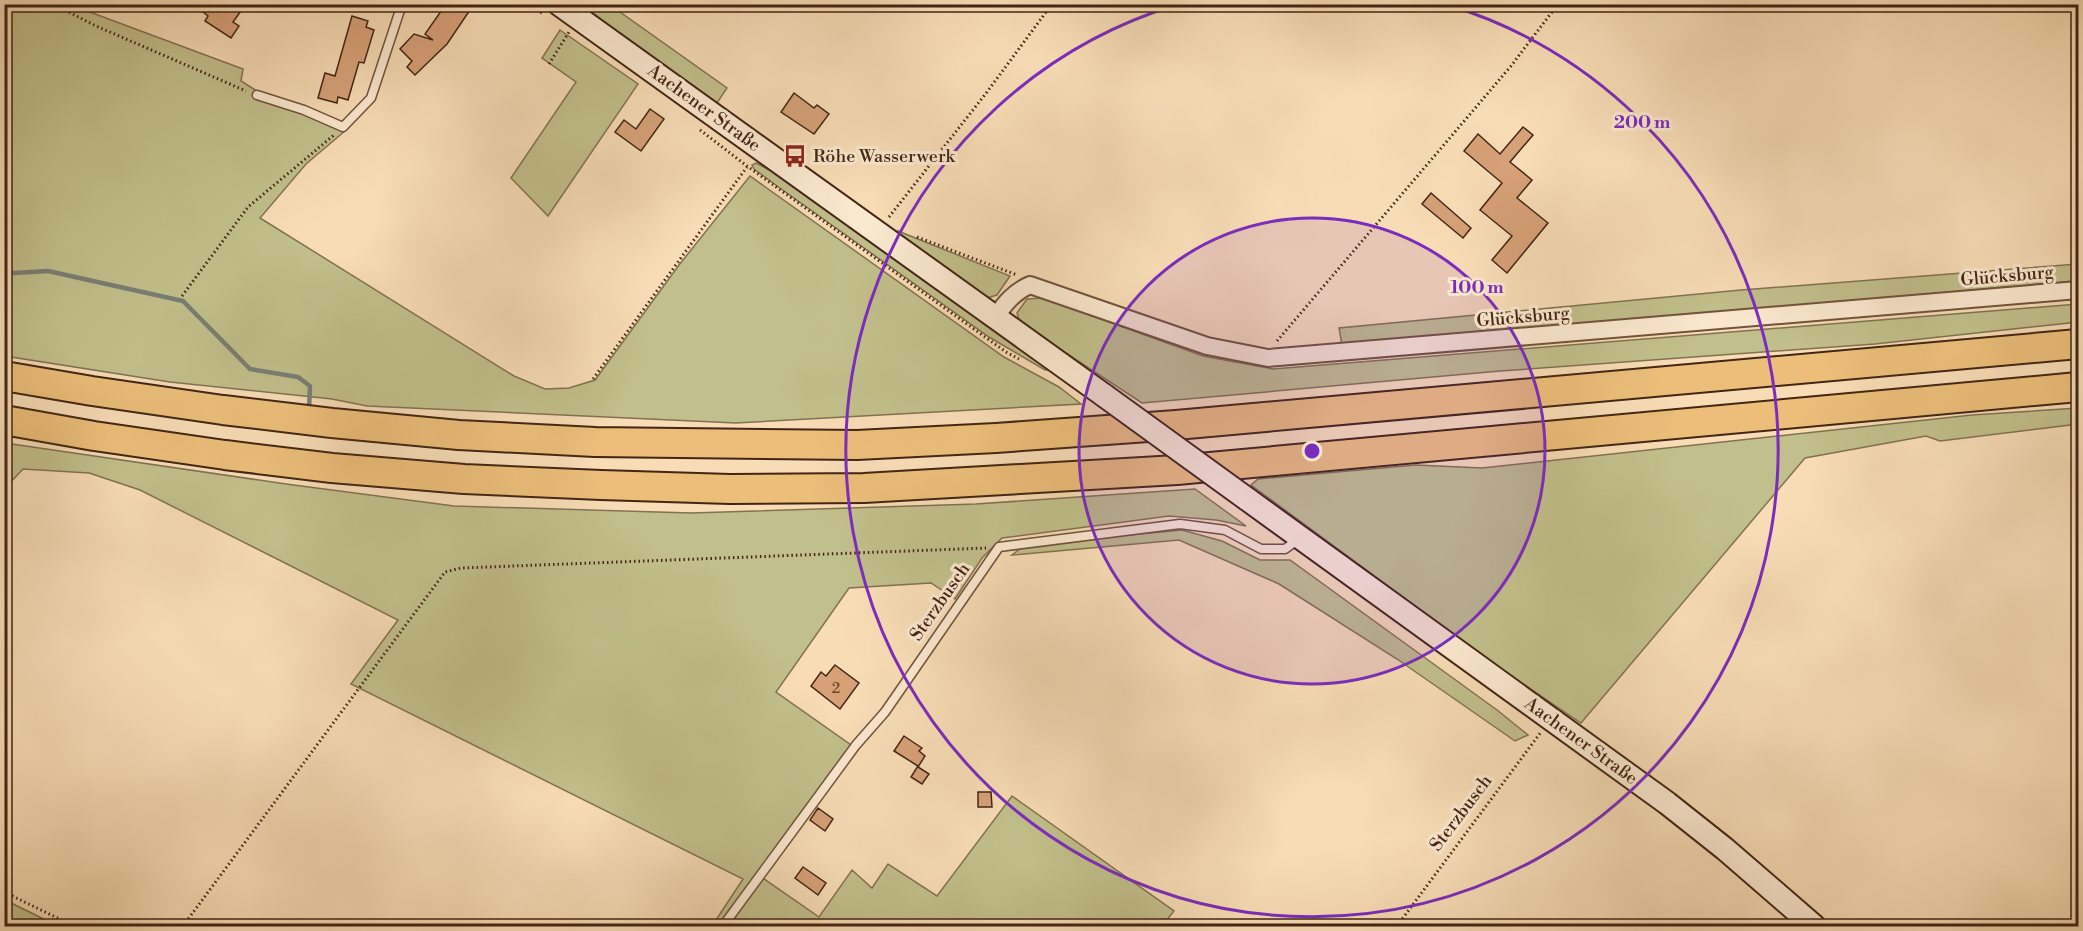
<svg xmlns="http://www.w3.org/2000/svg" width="2083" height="931" font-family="'Libre Bodoni',serif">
<rect width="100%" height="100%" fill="#f7dcb5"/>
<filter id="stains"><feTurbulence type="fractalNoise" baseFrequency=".00333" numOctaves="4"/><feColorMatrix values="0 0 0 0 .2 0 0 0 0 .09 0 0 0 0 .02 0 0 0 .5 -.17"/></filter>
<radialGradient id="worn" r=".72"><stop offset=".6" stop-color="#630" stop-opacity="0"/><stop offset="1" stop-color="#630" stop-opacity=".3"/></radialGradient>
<path fill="#c1bf8b" stroke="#827250" stroke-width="1.5" d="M 4,5 L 71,5 L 243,69 L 241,81 L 271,100 L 304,110 L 345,131 L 306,164 L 260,218 L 514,376 L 545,389 L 569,388 L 595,380 L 679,265 L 750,176 L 1004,357 L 1059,387 L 1081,404 L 736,423 L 367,406 L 332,399 L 170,382 L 5,356 Z
M 580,5 L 610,5 L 727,88 L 717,103 Z
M 560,30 L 638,84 L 548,216 L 511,178 L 576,82 L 542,58 Z
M 756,163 L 777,174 L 1050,370 L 1045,370 L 989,337 L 777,186 L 754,169 L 752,165 Z
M 898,231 L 1010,276 L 997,295 L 987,298 L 899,236 Z
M 2078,264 L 2078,281 L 1342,345 L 1339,328 L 1741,290 Z
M 1043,298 L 1203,356 L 1273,369 L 2078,304 L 2078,322 L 1875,344 L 1500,371 L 1142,403 L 1020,323 L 1017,313 L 1027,299 Z
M 2078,408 L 2078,424 L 1940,441 L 1926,436 L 1805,458 L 1581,723 L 1498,667 L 1251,485 L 1258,479 L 1416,465 L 1482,468 L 1972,415 Z
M 5,443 L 286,484 L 454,506 L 691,513 L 976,504 L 1195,489 L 1246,526 L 1216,520 L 1169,516 L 1002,538 L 982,558 L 955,599 L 931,583 L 849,588 L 776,692 L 851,745 L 757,874 L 819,917 L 852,870 L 872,888 L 888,864 L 937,896 L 1012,796 L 1174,911 L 1162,926 L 712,926 L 743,879 L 351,684 L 398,620 L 140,490 L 89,473 L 23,469 L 5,488 Z
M 1182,530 L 1222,541 L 1260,560 L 1290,560 L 1497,710 L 1528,735 L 1515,741 L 1397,659 L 1279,584 L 1179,540 L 1012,555 L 1025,545 Z
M 5,900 L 58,926 L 5,926 Z"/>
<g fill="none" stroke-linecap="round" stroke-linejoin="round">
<path stroke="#7a7e75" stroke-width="4.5" d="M 4,270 L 14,273 L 48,271 L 183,301 L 250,369 L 298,377 L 310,386 L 309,410"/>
</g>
<path fill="#d7a177" stroke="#432514" stroke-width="1.5" d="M 193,4 L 219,4 L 223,7 L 225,4 L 246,4 L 233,22 L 239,26 L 231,38 L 205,21 L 208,16 Z
M 446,4 L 474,4 L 447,44 L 415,75 L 407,67 L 412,61 L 400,49 L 414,34 L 433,40 L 425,34 Z
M 352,16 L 368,21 L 366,27 L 374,30 L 364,63 L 359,62 L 348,100 L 338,97 L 337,103 L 318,98 L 325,73 L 335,76 Z
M 794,93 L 814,108 L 817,105 L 829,114 L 814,134 L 781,112 Z
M 650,109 L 664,119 L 641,151 L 615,132 L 624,120 L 636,129 Z
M 1523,127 L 1533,135 L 1510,162 L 1532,180 L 1517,198 L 1548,223 L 1507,273 L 1492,260 L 1512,236 L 1480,210 L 1502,183 L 1464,151 L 1478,134 L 1500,154 Z
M 1431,193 L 1471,228 L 1463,238 L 1422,204 Z
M 835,665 L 859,683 L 840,709 L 811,686 L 821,672 L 826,676 Z
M 904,736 L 922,748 L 919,751 L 925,756 L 918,767 L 929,774 L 922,784 L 911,777 L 918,766 L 894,751 Z
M 978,792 L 991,792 L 992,807 L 978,807 Z
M 818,808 L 833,819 L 825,831 L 810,820 Z
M 803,867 L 826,883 L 818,895 L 795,878 Z"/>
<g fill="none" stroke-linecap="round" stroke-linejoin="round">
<g stroke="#70533c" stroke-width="11">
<path id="lane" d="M 257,95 L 304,110 L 343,127 L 371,98 L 402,4
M 723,926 L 856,745 L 885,712 L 999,547 L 1180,524 L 1225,530 L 1261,549 L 1285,549 L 1300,538"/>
</g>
<g stroke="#70533c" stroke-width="20">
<path id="street" d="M 995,318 C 1005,303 1014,292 1030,285 L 1207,346 L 1268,358 L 2078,290"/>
</g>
<g stroke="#432514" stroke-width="26">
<path id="secondary" d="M 559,4 L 1105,396
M 1247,499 L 1667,803 L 1725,849 L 1814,926"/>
</g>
<g stroke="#432514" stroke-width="32">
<path id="highway" d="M 4,376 L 92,391 L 223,410 L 332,423 L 459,435 L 595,442 L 857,445 L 996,438 L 1176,425 L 2078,344
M 4,420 L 94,436 L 225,455 L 332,468 L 464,479 L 601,485 L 730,489 L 864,488 L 1177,470 L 2078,387"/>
</g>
<path stroke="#432514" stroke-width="3" stroke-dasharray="1.5 3" stroke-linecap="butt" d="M 53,4 L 96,26 L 246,91
M 530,4 L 543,14
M 549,64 L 569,32
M 700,130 L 747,166 L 1006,352 L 1019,359
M 889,217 L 987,92 L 1052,4
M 917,237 L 1017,275
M 182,296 L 248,207 L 334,135
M 1277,341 L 1511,66 L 1558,4
M 593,379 L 747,167
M 4,892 L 74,926
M 183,926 L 445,572 L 461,568 L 986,548
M 1397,926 L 1541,732"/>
<use href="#lane" stroke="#fae8cf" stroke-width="8"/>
<use href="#street" stroke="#fae8cf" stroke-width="16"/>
<use href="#secondary" stroke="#fae8cf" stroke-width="22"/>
<use href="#highway" stroke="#ecbe7a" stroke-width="28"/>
<g stroke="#432514" stroke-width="26" stroke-linecap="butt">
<path id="secondary-bridge" d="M 1105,396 L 1247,499"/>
</g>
<use href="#secondary-bridge" stroke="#fae8cf" stroke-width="22"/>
</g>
<circle cx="1312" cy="451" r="233" fill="#7b2cbf" fill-opacity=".12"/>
<g fill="none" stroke="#7b2cbf" stroke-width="3">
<circle cx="1312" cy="451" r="233"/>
<path d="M1448 5A466 466 0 1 1 1176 5"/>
</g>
<defs>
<g id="bus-bare" transform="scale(1.8)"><path d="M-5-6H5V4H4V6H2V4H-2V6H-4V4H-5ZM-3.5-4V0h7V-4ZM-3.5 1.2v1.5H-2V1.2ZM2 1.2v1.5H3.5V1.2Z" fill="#8f2418" stroke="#fae8cf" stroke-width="2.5" paint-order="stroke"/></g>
</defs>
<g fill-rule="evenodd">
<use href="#bus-bare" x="795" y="156"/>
</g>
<g text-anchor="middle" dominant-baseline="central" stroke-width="6" stroke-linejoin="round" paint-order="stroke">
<g font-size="15" fill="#68442d">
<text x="836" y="688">2</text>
</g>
<g font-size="18" fill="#432514" stroke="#fae8cf">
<text transform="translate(704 108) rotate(36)">Aachener Straße</text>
<text transform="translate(2007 276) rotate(-5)">Glücksburg</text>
<text transform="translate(1523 317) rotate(-5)">Glücksburg</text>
<text transform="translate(940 602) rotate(-55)">Sterzbusch</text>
<text transform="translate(1581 741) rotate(36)">Aachener Straße</text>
<text transform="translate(1461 813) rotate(-53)">Sterzbusch</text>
</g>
<g font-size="18" fill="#432514" stroke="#fae8cf" text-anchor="start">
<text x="813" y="156">Röhe Wasserwerk</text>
</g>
</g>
<circle cx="1312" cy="451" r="9" fill="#7b2cbf" stroke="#fae8cf" stroke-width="3"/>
<g font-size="18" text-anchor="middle" font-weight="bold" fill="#7b2cbf" stroke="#fae8cf" stroke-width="6" stroke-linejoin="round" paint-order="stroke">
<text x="1642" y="128">200 m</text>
<text x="1477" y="293">100 m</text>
</g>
<rect width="2083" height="931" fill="none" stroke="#f7dcb5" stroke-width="24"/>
<rect x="6" y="6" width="2071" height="919" fill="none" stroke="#432514" stroke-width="3"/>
<rect x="12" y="12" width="2059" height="907" fill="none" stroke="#432514" stroke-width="1.5"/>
<rect width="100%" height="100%" filter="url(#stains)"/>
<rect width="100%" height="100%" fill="url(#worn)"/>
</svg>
